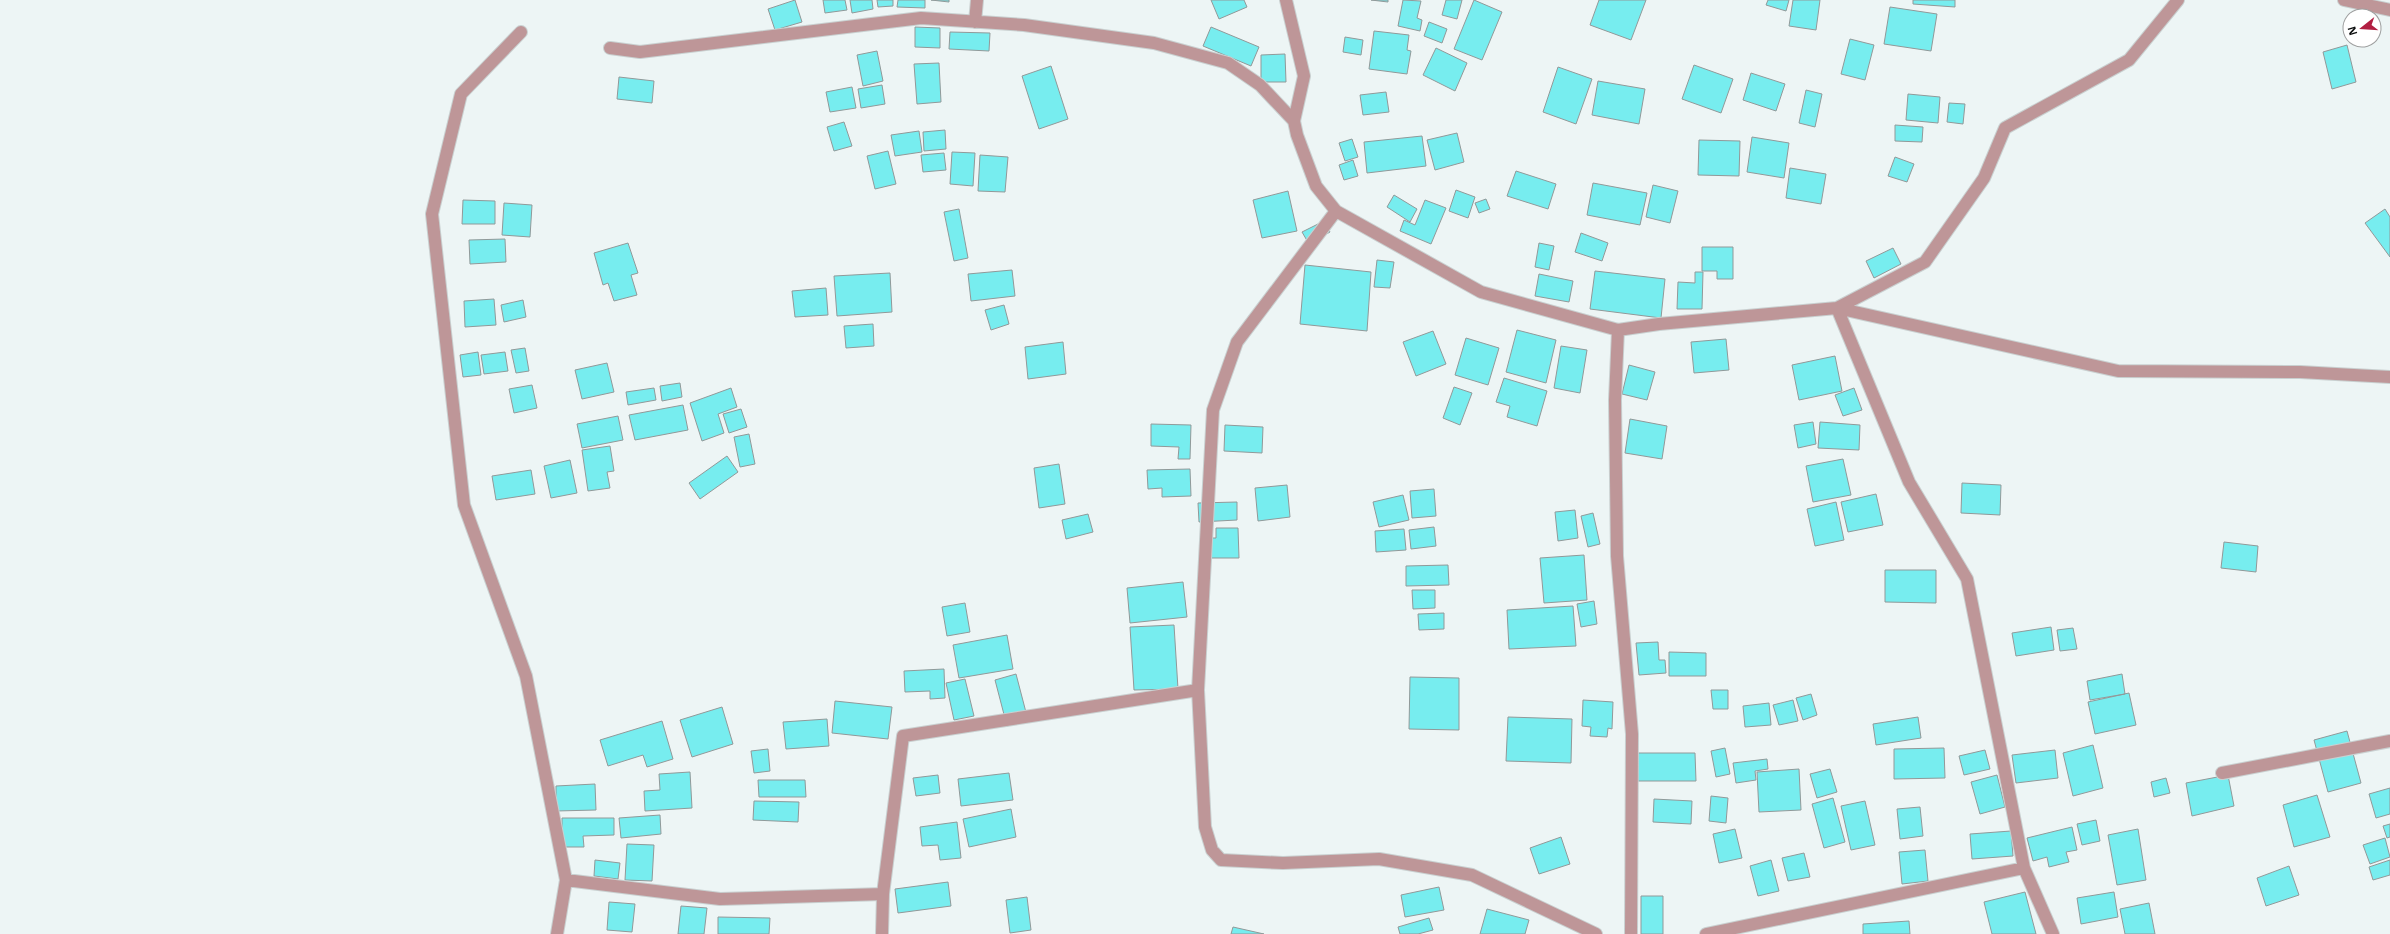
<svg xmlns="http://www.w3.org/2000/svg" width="2390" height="934" font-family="'Open Sans',sans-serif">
<rect width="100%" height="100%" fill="#edf5f5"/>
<path fill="#77edef" stroke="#919999" d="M 795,0 L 802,22 L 775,30 L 768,9 Z
M 823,0 L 845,0 L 847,10 L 825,13 Z
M 850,0 L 872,0 L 873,9 L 852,13 Z
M 877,0 L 893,0 L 893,6 L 878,7 Z
M 898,0 L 925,0 L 925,8 L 897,7 Z
M 931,0 L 949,0 L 949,2 Z
M 1211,0 L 1244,0 L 1247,7 L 1219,19 Z
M 1371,0 L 1388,0 L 1388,2 Z
M 1403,0 L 1421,1 L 1417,18 L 1422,20 L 1420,31 L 1398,26 Z
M 1446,0 L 1462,0 L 1457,19 L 1442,15 Z
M 1474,0 L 1502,12 L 1482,60 L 1454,49 Z
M 1599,0 L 1646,0 L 1631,40 L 1590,25 Z
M 1768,0 L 1789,0 L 1786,11 L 1766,5 Z
M 1793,0 L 1820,0 L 1816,30 L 1789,26 Z
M 1913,0 L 1955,0 L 1955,7 L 1913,4 Z
M 1890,7 L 1937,14 L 1931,51 L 1884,44 Z
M 1429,22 L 1447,29 L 1442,43 L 1424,36 Z
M 915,27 L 940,28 L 940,48 L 915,47 Z
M 1211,27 L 1259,47 L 1251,66 L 1203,46 Z
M 1374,31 L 1409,35 L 1407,50 L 1411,51 L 1407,74 L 1369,69 Z
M 950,32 L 990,33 L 989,51 L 949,49 Z
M 1345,37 L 1363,40 L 1361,55 L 1343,52 Z
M 1850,39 L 1874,45 L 1865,80 L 1841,74 Z
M 2347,45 L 2356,82 L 2332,89 L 2323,52 Z
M 1436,48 L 1467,63 L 1455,91 L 1423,75 Z
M 877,51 L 883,81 L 863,86 L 857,55 Z
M 1285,54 L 1286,82 L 1261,82 L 1261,55 Z
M 939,63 L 941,102 L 917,104 L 914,64 Z
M 1694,65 L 1733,79 L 1721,113 L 1682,99 Z
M 1051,66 L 1068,119 L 1039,129 L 1022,76 Z
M 1558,67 L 1592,79 L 1576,124 L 1543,112 Z
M 1751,73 L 1785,84 L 1776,111 L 1743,100 Z
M 619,77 L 654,81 L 652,103 L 617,99 Z
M 1598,81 L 1645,89 L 1639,124 L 1592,115 Z
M 882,85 L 885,104 L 861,108 L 858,89 Z
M 852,87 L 856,108 L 830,112 L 826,92 Z
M 1806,90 L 1822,94 L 1815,127 L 1799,123 Z
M 1386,92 L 1389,112 L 1363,115 L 1360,95 Z
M 1908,94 L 1940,97 L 1938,123 L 1906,120 Z
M 1949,103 L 1965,104 L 1963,124 L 1947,122 Z
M 844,122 L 852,146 L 834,151 L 827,127 Z
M 1895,125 L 1923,127 L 1922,142 L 1895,141 Z
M 945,130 L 946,149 L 924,151 L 923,132 Z
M 919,131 L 922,152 L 895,156 L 891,135 Z
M 1457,133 L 1464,162 L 1435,170 L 1427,140 Z
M 1422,136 L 1426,166 L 1367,173 L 1364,142 Z
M 1752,137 L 1789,143 L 1784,178 L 1747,172 Z
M 1352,139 L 1358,157 L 1345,161 L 1339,143 Z
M 1699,140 L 1740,141 L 1739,176 L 1698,175 Z
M 888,151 L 896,184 L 875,189 L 867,156 Z
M 952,152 L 975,153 L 973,186 L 950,184 Z
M 944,153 L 946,170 L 923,172 L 921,155 Z
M 980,155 L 1008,157 L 1005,192 L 978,191 Z
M 1895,157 L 1914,164 L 1907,182 L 1888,176 Z
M 1353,160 L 1358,176 L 1344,180 L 1339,165 Z
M 1790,168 L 1826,174 L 1821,204 L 1786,198 Z
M 1516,171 L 1556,184 L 1548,209 L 1507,196 Z
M 1593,183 L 1647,193 L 1640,225 L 1587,215 Z
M 1653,185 L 1678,191 L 1670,223 L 1646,217 Z
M 1456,190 L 1475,197 L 1468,218 L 1449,211 Z
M 1288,191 L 1297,231 L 1262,238 L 1253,200 Z
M 1394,195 L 1417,209 L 1410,222 L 1387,207 Z
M 1486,199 L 1490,209 L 1479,213 L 1475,203 Z
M 463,200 L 495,201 L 495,224 L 462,224 Z
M 1425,200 L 1446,208 L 1431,244 L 1400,231 L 1404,220 L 1415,225 Z
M 504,203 L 532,205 L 530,237 L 502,235 Z
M 959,209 L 968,258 L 954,261 L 944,212 Z
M 2385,209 L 2390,217 L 2390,257 L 2365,223 Z
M 1324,221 L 1330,232 L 1309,244 L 1302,232 Z
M 1581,233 L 1608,243 L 1602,261 L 1575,252 Z
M 505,239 L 506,262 L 470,264 L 469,240 Z
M 628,243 L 638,273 L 631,275 L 637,295 L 614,301 L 608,283 L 603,285 L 594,253 Z
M 1539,243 L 1554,246 L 1549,270 L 1535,267 Z
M 1702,247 L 1733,247 L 1733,279 L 1717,279 L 1717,271 L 1702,271 Z
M 1893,248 L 1901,264 L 1874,278 L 1866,261 Z
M 1377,260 L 1394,262 L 1390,288 L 1374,287 Z
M 1305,265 L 1371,272 L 1367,331 L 1300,324 Z
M 1012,270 L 1015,296 L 971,301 L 968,274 Z
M 1595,271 L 1665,279 L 1661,318 L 1590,309 Z
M 1695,272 L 1703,272 L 1702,309 L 1677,309 L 1678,282 L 1695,283 Z
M 890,273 L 892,312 L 837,316 L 834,276 Z
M 1539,274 L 1573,281 L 1569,302 L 1535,296 Z
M 826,288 L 828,315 L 795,317 L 792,291 Z
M 494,299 L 496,325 L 465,327 L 464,301 Z
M 523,300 L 526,317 L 504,322 L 501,305 Z
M 1004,305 L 1009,324 L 991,330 L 985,310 Z
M 873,324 L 874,346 L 846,348 L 844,326 Z
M 1517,330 L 1556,340 L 1546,383 L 1506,372 Z
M 1433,331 L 1446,364 L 1416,376 L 1403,342 Z
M 1466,338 L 1499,348 L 1488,385 L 1455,375 Z
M 1726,339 L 1729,370 L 1694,373 L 1691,342 Z
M 1063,342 L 1066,374 L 1028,379 L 1025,347 Z
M 1561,346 L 1587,350 L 1580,393 L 1554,388 Z
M 525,348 L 529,371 L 516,373 L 511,350 Z
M 478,352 L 481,375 L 463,377 L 460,355 Z
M 505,352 L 508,371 L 484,374 L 481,355 Z
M 1835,356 L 1842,391 L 1799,400 L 1792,365 Z
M 607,363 L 614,392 L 582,399 L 575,370 Z
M 1629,365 L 1655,372 L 1647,400 L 1622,394 Z
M 1504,378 L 1547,391 L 1537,426 L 1507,417 L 1510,406 L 1496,402 Z
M 680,383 L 682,397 L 662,401 L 660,386 Z
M 532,385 L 537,408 L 514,413 L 509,389 Z
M 1454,387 L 1472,393 L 1460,425 L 1443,418 Z
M 654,388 L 656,400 L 628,405 L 626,392 Z
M 731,388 L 737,407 L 718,414 L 724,433 L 702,441 L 690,403 Z
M 1854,388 L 1862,410 L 1843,416 L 1835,395 Z
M 683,405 L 688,430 L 635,440 L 629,415 Z
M 741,409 L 747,427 L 729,433 L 723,414 Z
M 618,416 L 623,440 L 582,448 L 577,424 Z
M 1630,419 L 1667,426 L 1662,459 L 1625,453 Z
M 1813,422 L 1816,444 L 1798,448 L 1794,425 Z
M 1820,422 L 1860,425 L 1859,450 L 1818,448 Z
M 1151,424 L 1191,425 L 1190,459 L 1178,459 L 1179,447 L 1151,446 Z
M 1225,425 L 1263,427 L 1262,453 L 1224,451 Z
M 749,434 L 755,464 L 740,467 L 734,437 Z
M 610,446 L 614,471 L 607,472 L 610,488 L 588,491 L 582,450 Z
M 727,456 L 738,472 L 700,499 L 689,483 Z
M 1843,459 L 1851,495 L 1813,502 L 1806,466 Z
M 570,460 L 577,493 L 551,498 L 544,466 Z
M 1059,464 L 1065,504 L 1039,508 L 1034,468 Z
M 1190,469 L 1191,496 L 1162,497 L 1162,488 L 1148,489 L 1147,470 Z
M 531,470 L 535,494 L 496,500 L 492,476 Z
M 1962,483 L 2001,485 L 2000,515 L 1961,513 Z
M 1287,485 L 1290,517 L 1258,521 L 1255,488 Z
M 1434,489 L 1436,516 L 1412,518 L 1410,491 Z
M 1876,494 L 1883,525 L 1848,532 L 1841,502 Z
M 1403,495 L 1409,520 L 1379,527 L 1373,502 Z
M 1237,502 L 1237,520 L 1199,522 L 1198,503 Z
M 1836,502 L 1844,540 L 1815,546 L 1807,509 Z
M 1575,510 L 1578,538 L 1558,541 L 1555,512 Z
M 1593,513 L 1600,544 L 1588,547 L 1581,516 Z
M 1088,514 L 1093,532 L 1066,539 L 1062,520 Z
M 1434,527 L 1436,546 L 1411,549 L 1409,530 Z
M 1216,528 L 1238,528 L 1239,558 L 1206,558 L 1206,538 L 1216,538 Z
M 1404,529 L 1406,550 L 1376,552 L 1375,531 Z
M 2224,542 L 2258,546 L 2256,572 L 2221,568 Z
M 1584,555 L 1587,600 L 1544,603 L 1540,558 Z
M 1448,565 L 1449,585 L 1406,586 L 1406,566 Z
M 1885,570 L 1936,570 L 1936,603 L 1885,602 Z
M 1183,582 L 1187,617 L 1130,623 L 1127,588 Z
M 1412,590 L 1435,590 L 1435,608 L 1413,609 Z
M 1594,601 L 1597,624 L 1581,627 L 1577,604 Z
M 965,603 L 970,632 L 947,636 L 942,607 Z
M 1573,606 L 1576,646 L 1509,649 L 1507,610 Z
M 1444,613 L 1444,629 L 1419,630 L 1418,614 Z
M 1174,625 L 1178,689 L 1134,690 L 1130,627 Z
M 2051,627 L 2054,650 L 2016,656 L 2012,633 Z
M 2073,628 L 2077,649 L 2060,651 L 2057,630 Z
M 1007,635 L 1013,669 L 959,678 L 953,645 Z
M 1658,642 L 1659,660 L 1665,660 L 1666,673 L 1639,675 L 1636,643 Z
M 1669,652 L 1706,653 L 1706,676 L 1669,676 Z
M 944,669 L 945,698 L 930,699 L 930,691 L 905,692 L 904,671 Z
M 1016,674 L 1028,720 L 1007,726 L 995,680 Z
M 2122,674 L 2125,694 L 2090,700 L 2087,681 Z
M 1410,677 L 1459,678 L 1459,730 L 1409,729 Z
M 965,679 L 974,716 L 954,720 L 946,683 Z
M 1711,690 L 1728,690 L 1728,709 L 1713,709 Z
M 2129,693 L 2136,725 L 2095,734 L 2088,702 Z
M 1811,694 L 1817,715 L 1803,720 L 1796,698 Z
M 1583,700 L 1613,702 L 1612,729 L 1608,728 L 1607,737 L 1590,736 L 1591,727 L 1582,726 Z
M 1793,700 L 1798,721 L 1779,725 L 1773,705 Z
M 835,701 L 892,707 L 888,739 L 832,733 Z
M 1769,703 L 1771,725 L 1745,727 L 1743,706 Z
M 722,707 L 733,744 L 692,757 L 680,720 Z
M 1508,717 L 1572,719 L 1571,763 L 1506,761 Z
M 1918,717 L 1921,738 L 1876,745 L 1873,724 Z
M 827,719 L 829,746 L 786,749 L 783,722 Z
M 662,721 L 673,759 L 647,767 L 643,755 L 608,766 L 600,740 Z
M 2347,731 L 2361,783 L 2328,792 L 2314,740 Z
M 2093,745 L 2103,788 L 2073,796 L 2063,753 Z
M 1725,748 L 1730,774 L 1716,777 L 1711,751 Z
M 1944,748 L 1945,778 L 1894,779 L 1894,749 Z
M 768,749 L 770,771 L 754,773 L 751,751 Z
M 1985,750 L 1990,769 L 1964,775 L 1959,756 Z
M 2055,750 L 2058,778 L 2016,783 L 2012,755 Z
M 1638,753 L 1695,753 L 1696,781 L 1638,781 Z
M 1767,759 L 1768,769 L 1755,771 L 1756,780 L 1736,783 L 1733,763 Z
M 1799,769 L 1801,810 L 1759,812 L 1757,772 Z
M 1830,769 L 1837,792 L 1817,798 L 1810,774 Z
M 690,772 L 692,808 L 645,811 L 644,791 L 660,790 L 659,774 Z
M 1009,773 L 1013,800 L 961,806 L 958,779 Z
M 938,775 L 940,793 L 916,796 L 913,778 Z
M 1997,775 L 2005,807 L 1980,814 L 1971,782 Z
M 2228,775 L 2234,806 L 2192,816 L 2186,783 Z
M 2166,778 L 2170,793 L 2154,797 L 2151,782 Z
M 758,780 L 805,780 L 806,797 L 759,797 Z
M 595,784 L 596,810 L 556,811 L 556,786 Z
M 2390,788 L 2390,814 L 2376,818 L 2369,794 Z
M 2317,795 L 2330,837 L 2294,847 L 2283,805 Z
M 1711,796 L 1728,798 L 1726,823 L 1709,821 Z
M 1833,798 L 1845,842 L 1824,848 L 1812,804 Z
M 1654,799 L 1692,801 L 1691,824 L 1653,822 Z
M 754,801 L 799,802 L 798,822 L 753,820 Z
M 1865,801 L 1875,845 L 1851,850 L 1841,806 Z
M 1920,807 L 1923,836 L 1900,839 L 1897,809 Z
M 1011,809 L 1016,837 L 969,847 L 963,819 Z
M 660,815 L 661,834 L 621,838 L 619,818 Z
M 562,818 L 614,818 L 614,835 L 583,836 L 584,847 L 562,847 Z
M 2096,820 L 2100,841 L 2082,845 L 2077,824 Z
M 957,822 L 961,858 L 940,860 L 938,845 L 922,846 L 920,827 Z
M 2390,824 L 2390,837 L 2387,838 L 2383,826 Z
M 2072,827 L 2077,850 L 2066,852 L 2069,862 L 2049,867 L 2047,857 L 2033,861 L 2027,838 Z
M 1735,829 L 1742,858 L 1719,863 L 1713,834 Z
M 2138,829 L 2146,880 L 2117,885 L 2108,835 Z
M 2011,831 L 2013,856 L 1972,859 L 1970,834 Z
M 1561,837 L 1570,864 L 1539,874 L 1530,848 Z
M 2385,838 L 2390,857 L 2370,864 L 2363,845 Z
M 627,844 L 654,845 L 652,881 L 625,880 Z
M 1925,850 L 1928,881 L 1902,884 L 1899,852 Z
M 1804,853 L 1810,877 L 1788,881 L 1782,858 Z
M 595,860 L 620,863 L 618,879 L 594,876 Z
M 1771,860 L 1779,891 L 1758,896 L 1750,866 Z
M 2390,860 L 2390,875 L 2373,880 L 2369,867 Z
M 2289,866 L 2299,895 L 2266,906 L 2257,878 Z
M 948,882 L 951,906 L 898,913 L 895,889 Z
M 1439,887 L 1444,910 L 1405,917 L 1401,895 Z
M 2025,892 L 2036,934 L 1992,934 L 1984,902 Z
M 2114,892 L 2118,917 L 2081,924 L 2077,898 Z
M 1641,896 L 1663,896 L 1663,934 L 1641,934 Z
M 1027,897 L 1031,930 L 1010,933 L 1006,900 Z
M 609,902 L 635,904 L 632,932 L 607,930 Z
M 2149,903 L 2155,934 L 2125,934 L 2120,909 Z
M 681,906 L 707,908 L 704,934 L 678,934 Z
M 1487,909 L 1529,920 L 1525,934 L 1480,934 Z
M 718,917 L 770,918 L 769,934 L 718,934 Z
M 1429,918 L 1433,930 L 1418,934 L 1400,934 L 1398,927 Z
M 1909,921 L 1910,934 L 1863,934 L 1863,924 Z
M 1233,927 L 1264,934 L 1231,934 Z"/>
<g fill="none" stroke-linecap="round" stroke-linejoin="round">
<g stroke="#c9d0d0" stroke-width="14">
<path id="street" d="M 1286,0 L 1304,76 L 1294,121 L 1297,135 L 1316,186 L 1336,211 L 1481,292 L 1618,330 L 1659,324 L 1837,308 L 1925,262 L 1984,178 L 2005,128 L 2129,60 L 2178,0
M 2344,0 L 2390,10
M 975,22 L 977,0
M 521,32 L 461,94 L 432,214 L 464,505 L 526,676 L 566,880 L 557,934
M 610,48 L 640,52 L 921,18 L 1024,25 L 1154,43 L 1228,63 L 1260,85 L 1294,121
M 1336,211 L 1237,342 L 1213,410 L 1198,690 L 1205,827 L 1212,850 L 1221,860 L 1283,863 L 1379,859 L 1472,875 L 1596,934
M 1618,330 L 1615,400 L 1617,556 L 1632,734 L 1631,934
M 2222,773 L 2390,741
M 566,880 L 720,899 L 883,894
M 882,934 L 883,894 L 903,736 L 1198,690
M 1706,934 L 2024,868
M 2053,934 L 2024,868 L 1967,579 L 1909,482 L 1837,308 L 2118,371 L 2300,372 L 2390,377"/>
</g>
<use href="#street" stroke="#be9698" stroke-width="12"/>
</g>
<g transform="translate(2362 28) rotate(253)"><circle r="19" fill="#ffffff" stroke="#9e9f9f"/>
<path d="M0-3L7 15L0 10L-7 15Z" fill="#b11f42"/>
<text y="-6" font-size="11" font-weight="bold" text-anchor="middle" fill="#0c0e0e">N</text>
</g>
</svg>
